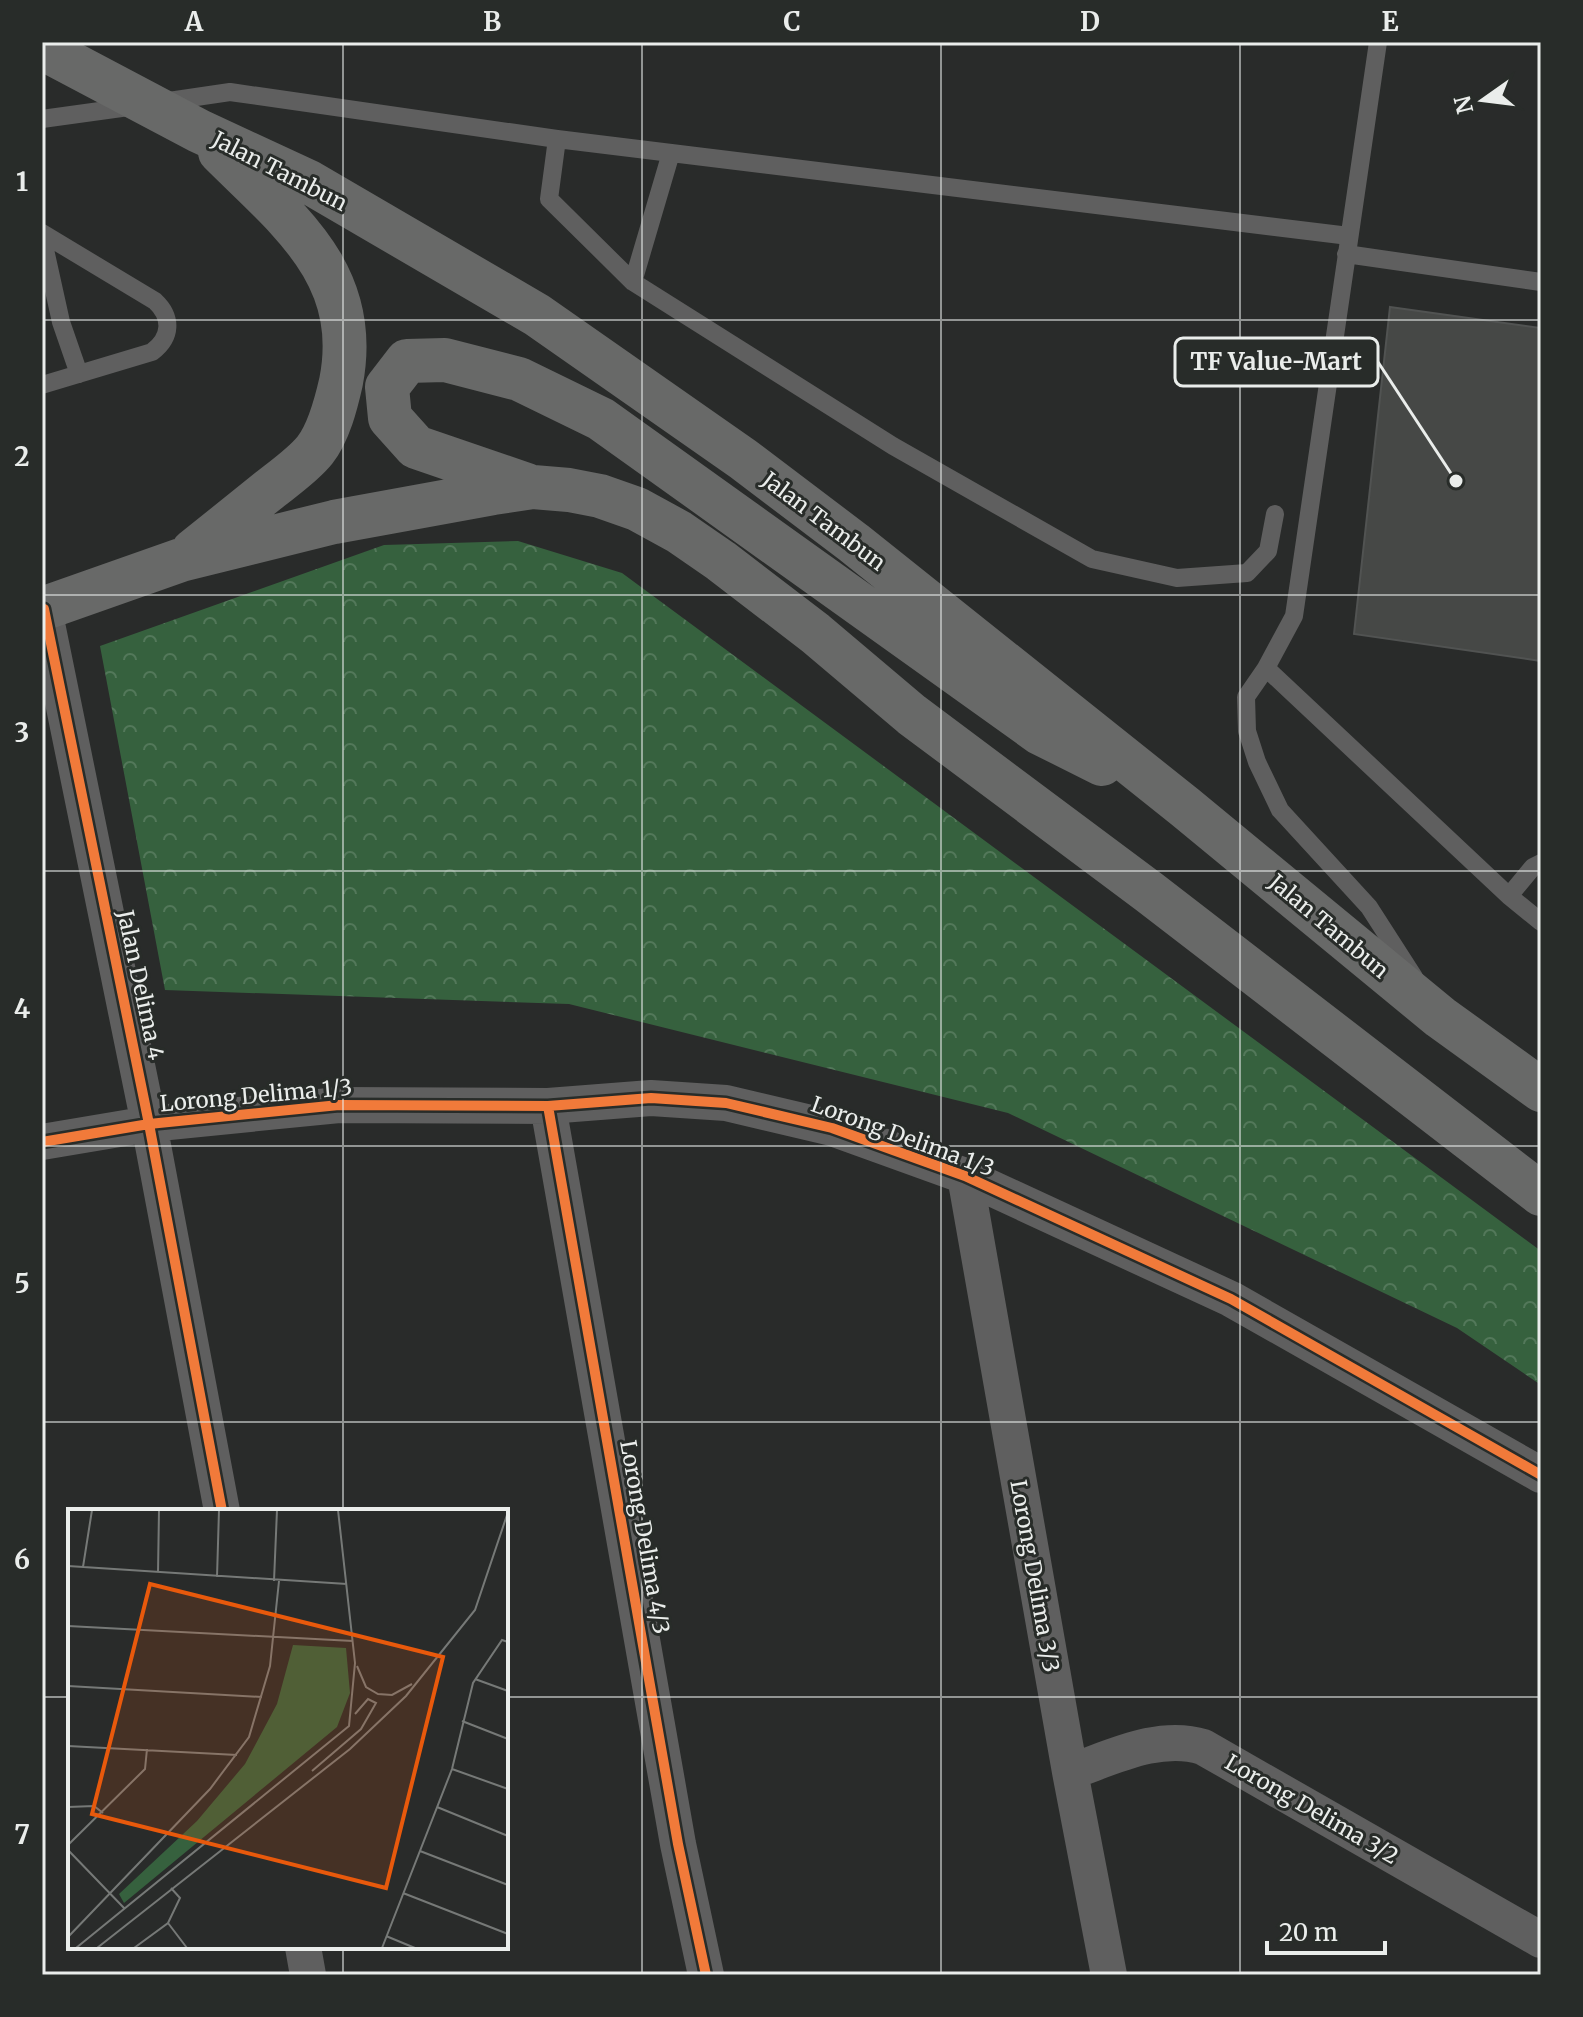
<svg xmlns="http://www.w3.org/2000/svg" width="1583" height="2017" font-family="Merriweather,serif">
<defs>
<pattern id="forest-crowns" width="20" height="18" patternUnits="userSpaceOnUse" patternTransform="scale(2)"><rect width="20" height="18" fill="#36613e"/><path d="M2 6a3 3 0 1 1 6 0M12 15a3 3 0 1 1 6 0" fill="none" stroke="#53785a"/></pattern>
</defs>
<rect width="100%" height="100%" fill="#292b2a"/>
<path fill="url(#forest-crowns)" d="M 518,541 L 622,573 L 1541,1251 L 1541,1385 L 1457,1328 L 1008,1113 L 569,1004 L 165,990 L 100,646 L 384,545 Z"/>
<path fill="#464846" stroke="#515352" stroke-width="2" d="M 1390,307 L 1541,328 L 1541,661 L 1354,634 Z"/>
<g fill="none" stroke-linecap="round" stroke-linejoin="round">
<path stroke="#5f5f5f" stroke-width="18" d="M 1378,42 L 1294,616 L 1266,668 L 1246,697 L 1247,731 L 1257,762 L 1280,810 L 1369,907 L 1414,977
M 162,102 L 230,92 L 557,139 L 1349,236
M 42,119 L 136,106
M 557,139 L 549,199 L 633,282 L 893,446 L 1092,559 L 1177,578 L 1247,573 L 1268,551 L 1275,514
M 42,233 L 155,301 C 172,317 172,337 152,352 L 42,385
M 42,236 L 61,322 L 79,374
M 1346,254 L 1541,282
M 633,282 L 671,153
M 1266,668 L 1509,896 L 1541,922
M 1509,896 L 1533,867 L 1541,863"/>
<path stroke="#5f5f5f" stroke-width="36" d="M 44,609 L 149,1124 L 222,1511
M 548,1106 L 678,1844 L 706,1975
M 42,1142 L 149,1124 L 339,1105 L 548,1106 L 651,1098 L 726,1103 L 832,1128 L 965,1176 L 1231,1299 L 1541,1475
M 965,1176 L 1070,1772 L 1109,1975
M 1070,1772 C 1111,1758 1159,1733 1203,1747 L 1541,1940
M 303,1947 L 308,1975"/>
<path stroke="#686968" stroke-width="44" d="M 42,48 L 199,131 L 309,182 L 537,315 L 743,459 L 854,543 L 1185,807 L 1440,1017 L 1541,1090
M 527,485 L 416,447 L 390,418 L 387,387 L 407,361 L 445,360 L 519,379 L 601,419 L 1040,733 L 1102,764
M 193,551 C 218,531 243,511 269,490 C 284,478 303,465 315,450 C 329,432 336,404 341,382 C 362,274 288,220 220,152
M 42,609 L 181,560 L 334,522 L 493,493 L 533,487 L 569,490 L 600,496 L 637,509 L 679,532 L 721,561 L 815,633 L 912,715 L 1149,892 L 1541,1194"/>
<g stroke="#282c29" stroke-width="15">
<path id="cycleway" d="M 44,609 L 149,1124 L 222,1511
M 548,1106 L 678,1844 L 706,1975
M 42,1142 L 149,1124 L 339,1105 L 548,1106 L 651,1098 L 726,1103 L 832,1128 L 965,1176 L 1231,1299 L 1541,1475"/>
</g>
<use href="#cycleway" stroke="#f17a3a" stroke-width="10"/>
</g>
<path fill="none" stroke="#eaedeb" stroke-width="2" stroke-opacity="0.55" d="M 343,42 L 343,1511M 642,42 L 642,1975M 941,42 L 941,1975M 1240,42 L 1240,1975M 42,320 L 1541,320M 42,595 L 1541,595M 42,871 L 1541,871M 42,1146 L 1541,1146M 42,1422 L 1541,1422M 42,1697 L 70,1697M 506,1697 L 1541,1697M 343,1947 L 343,1975"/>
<g text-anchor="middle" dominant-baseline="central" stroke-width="6" stroke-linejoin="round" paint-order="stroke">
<g font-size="22" fill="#eaedeb" stroke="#282c29">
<text transform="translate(280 171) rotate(27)">Jalan Tambun</text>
<text transform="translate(824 521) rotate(37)">Jalan Tambun</text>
<text transform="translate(1329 926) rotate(40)">Jalan Tambun</text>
<text transform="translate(141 985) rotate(78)">Jalan Delima 4</text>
<text transform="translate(256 1095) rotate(-5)">Lorong Delima 1/3</text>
<text transform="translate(903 1136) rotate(20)">Lorong Delima 1/3</text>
<text transform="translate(645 1537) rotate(80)">Lorong Delima 4/3</text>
<text transform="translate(1035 1576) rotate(80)">Lorong Delima 3/3</text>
<text transform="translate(1312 1809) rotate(30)">Lorong Delima 3/2</text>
</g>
</g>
<g transform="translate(68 1509)">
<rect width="440" height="440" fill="#292b2a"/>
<path d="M 225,136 L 278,139 L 282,184 L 269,218 L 56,394 L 51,385 L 129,312 L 177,255 L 209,195 Z" fill="#36613e"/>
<path fill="none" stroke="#767977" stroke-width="2" d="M 0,57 L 279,75M 15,58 L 24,1M 90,64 L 91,1M 149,68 L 151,1M 206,72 L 209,1M 0,117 L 285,132M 289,157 L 298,178 L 310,185 L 324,186 L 344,175M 407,170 L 440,182M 0,177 L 194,188M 394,212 L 440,230M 0,237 L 169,246M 384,260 L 440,280M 244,262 L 293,220 L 308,194 L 300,190 L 287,205M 0,298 L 26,297 L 35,304M 369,298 L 440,327M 0,336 L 77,260 L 79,240M 0,341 L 57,400M 352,342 L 440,376M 335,384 L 440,425M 100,414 L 119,439M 318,427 L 347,439M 0,428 L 142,280 L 181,228 L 202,157 L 211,72M 8,439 L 281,217 L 287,154 L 270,1M 29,439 L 282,240 L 338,187 L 407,101 L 440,3M 66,439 L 100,414 L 112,389 L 103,379M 314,439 L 384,260 L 405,174 L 434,131 L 440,133"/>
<path fill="#e8590c" fill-opacity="0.15" stroke="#e8590c" stroke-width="4" d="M 82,75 L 375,148 L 318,379 L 24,305 Z"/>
<rect width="440" height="440" fill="none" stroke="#eaedeb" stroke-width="4"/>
</g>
<path fill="none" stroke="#eaedeb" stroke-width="3" d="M1456 481L1378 362"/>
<circle fill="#eaedeb" stroke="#282c29" stroke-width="3" cx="1456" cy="481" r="8"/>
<rect fill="#282c29" stroke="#eaedeb" stroke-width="3" x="1175" y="338" width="203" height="48" rx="8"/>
<g font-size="24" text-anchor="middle" font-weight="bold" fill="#eaedeb">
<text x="1276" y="370">TF Value-Mart</text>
</g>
<rect width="1583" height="2017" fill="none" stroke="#282c29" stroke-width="88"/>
<g transform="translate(1483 100) rotate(256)" stroke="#282c29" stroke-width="6" paint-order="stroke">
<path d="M0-6L14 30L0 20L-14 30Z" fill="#eaedeb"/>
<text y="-12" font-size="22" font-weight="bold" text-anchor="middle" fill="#eaedeb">N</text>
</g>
<path d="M1267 1941v12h118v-12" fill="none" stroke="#eaedeb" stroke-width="4"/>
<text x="1279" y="1941" font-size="24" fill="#eaedeb" stroke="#282c29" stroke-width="6" paint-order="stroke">20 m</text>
<rect x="44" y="44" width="1495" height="1929" fill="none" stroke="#eaedeb" stroke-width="3"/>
<g font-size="26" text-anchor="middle" font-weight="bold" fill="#eaedeb">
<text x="194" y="31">A</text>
<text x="492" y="31">B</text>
<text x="792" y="31">C</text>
<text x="1090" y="31">D</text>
<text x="1390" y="31">E</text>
<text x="22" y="191">1</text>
<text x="22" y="466">2</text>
<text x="22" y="742">3</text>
<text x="22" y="1018">4</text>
<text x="22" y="1293">5</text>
<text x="22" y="1569">6</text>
<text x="22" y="1844">7</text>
</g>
</svg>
